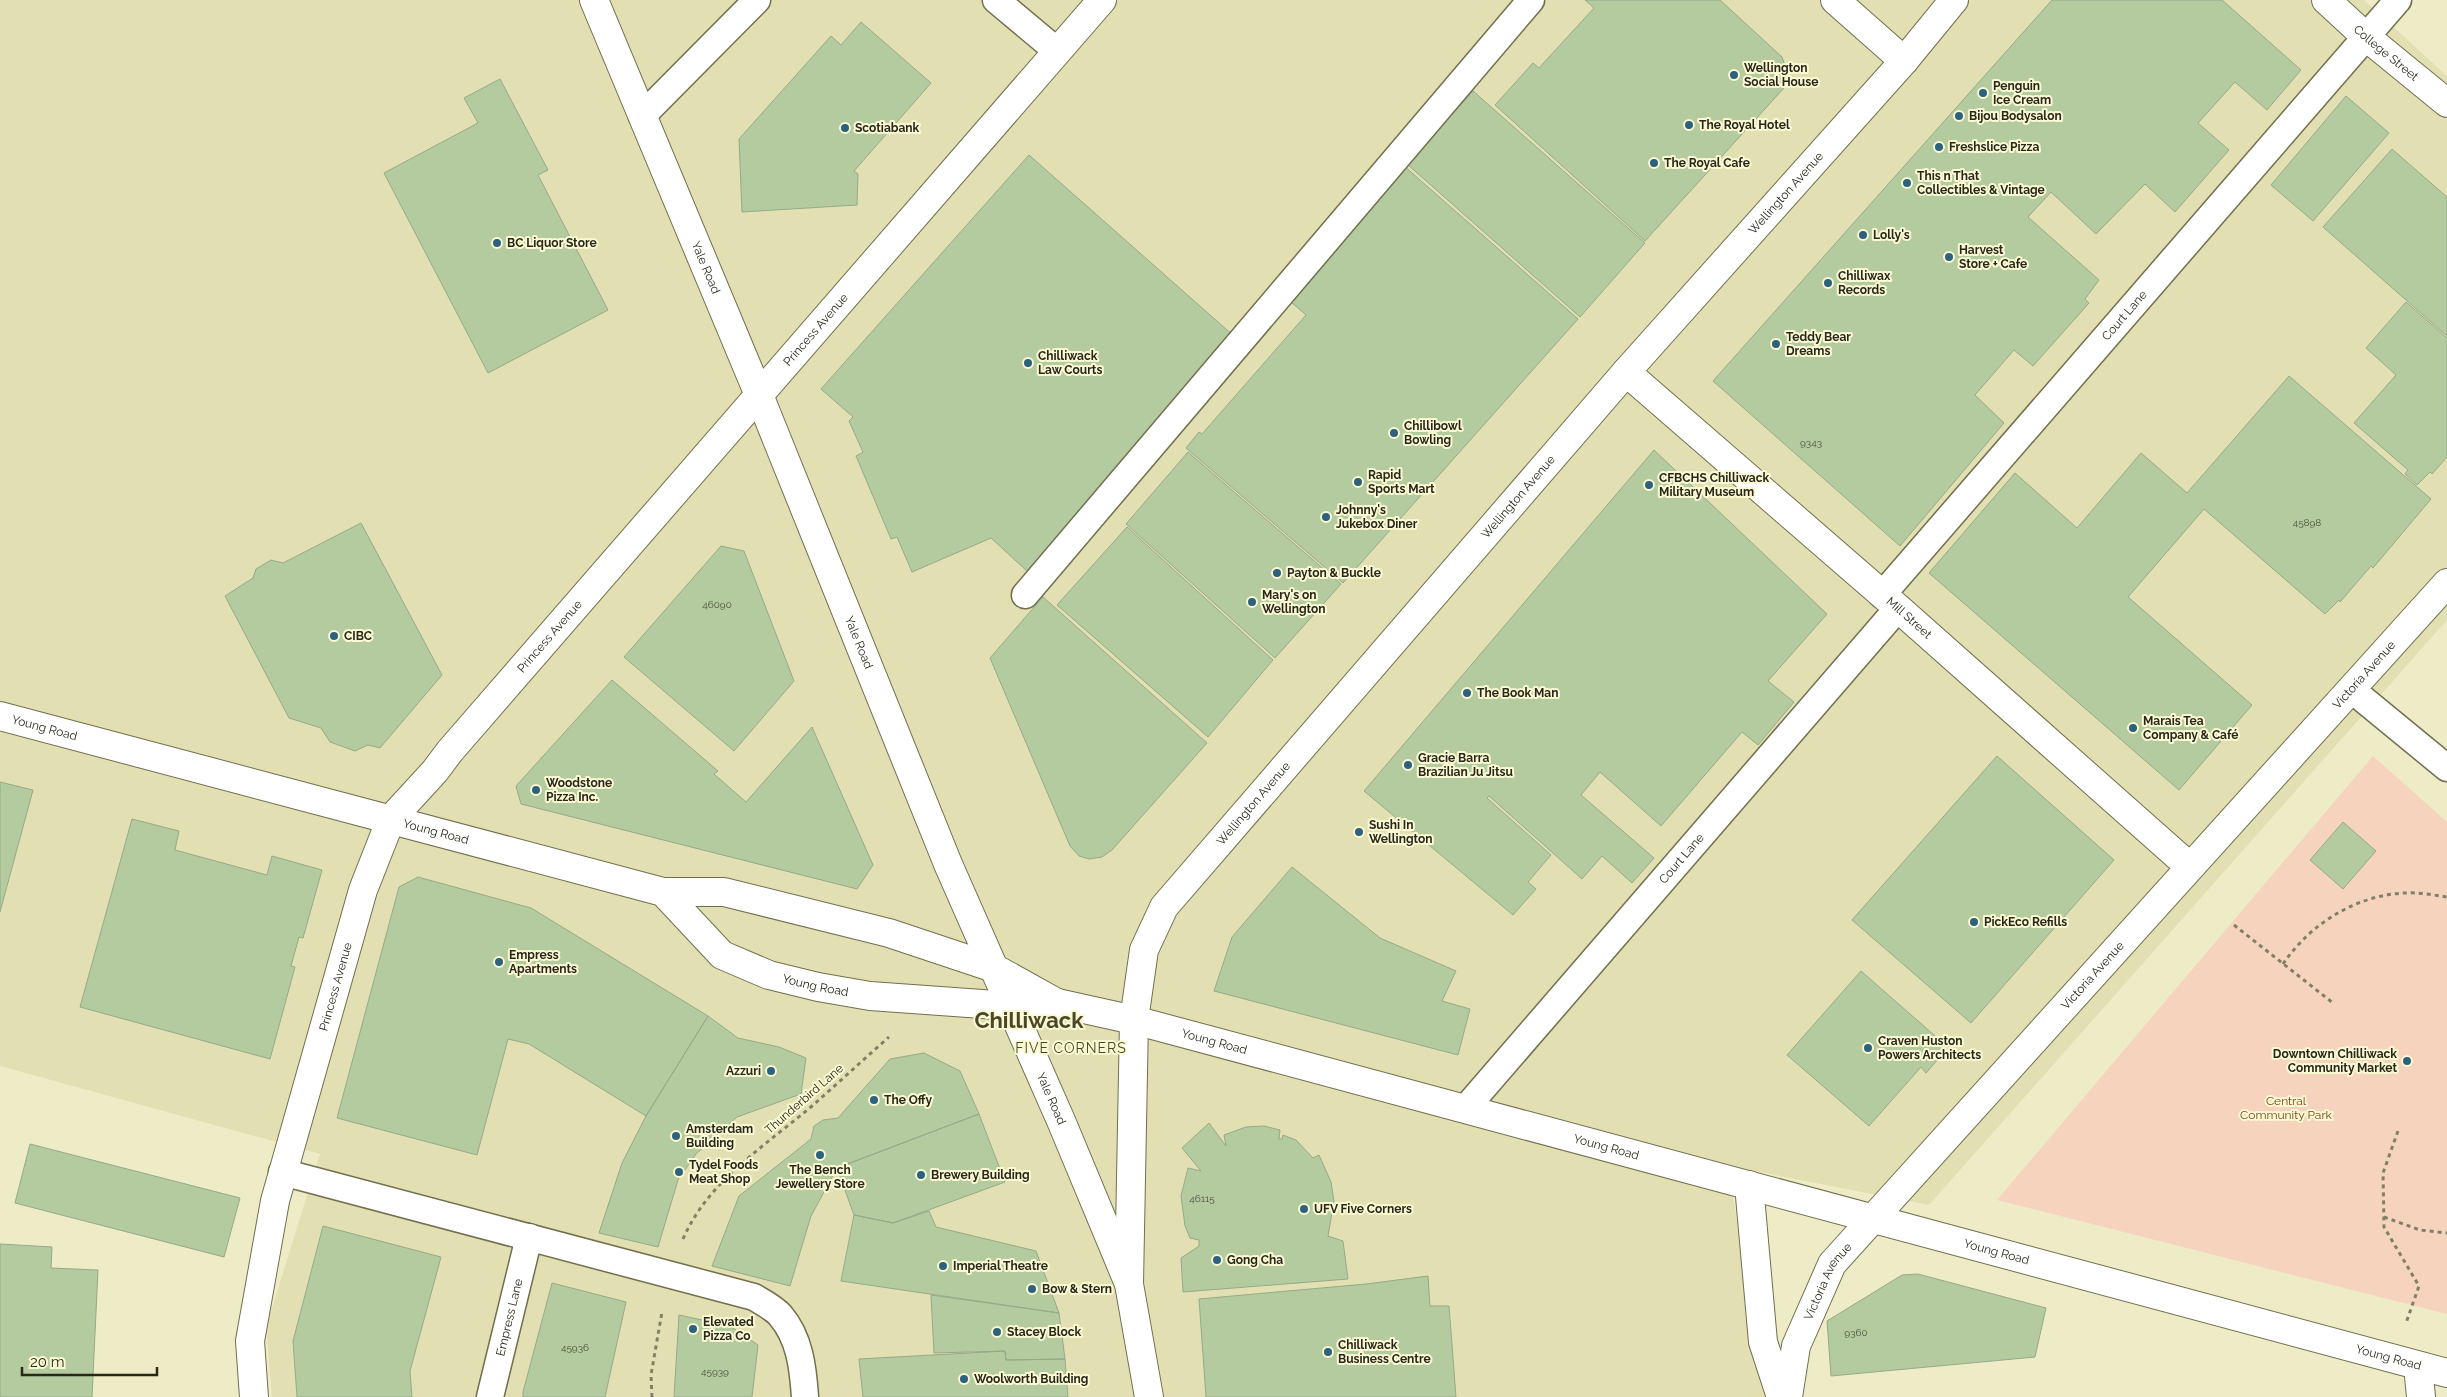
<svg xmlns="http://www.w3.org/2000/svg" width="2447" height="1397" font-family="Raleway,sans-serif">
<rect width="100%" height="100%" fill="#edecc6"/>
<path fill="#e2e0b3" d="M 0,0 L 2364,0 L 2447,76 L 2447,620 L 1929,1205 L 1728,1166 L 1765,1397 L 272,1397 L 266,1327 L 320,1154 L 0,1066 Z"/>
<path fill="#f6d3bd" d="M 2373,756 L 2447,822 L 2447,1314 L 1997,1200 Z"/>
<path fill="#b3cb9f" stroke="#97a989" d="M 1585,0 L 1720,0 L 1782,57 L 1787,71 L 1784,88 L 1645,241 L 1495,105 L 1533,63 L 1539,68 L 1594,8 Z
M 2052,0 L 2222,0 L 2301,70 L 2267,110 L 2235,82 L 2198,123 L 2229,150 L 2175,212 L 2145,184 L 2096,234 L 2051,192 L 2028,217 L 2099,280 L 2085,299 L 2089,303 L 2033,366 L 2014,350 L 1975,395 L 2004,423 L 1900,546 L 1713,381 Z
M 861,22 L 931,83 L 854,171 L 858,174 L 857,205 L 742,212 L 739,139 L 831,36 L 841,45 Z
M 500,79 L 548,170 L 538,175 L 608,310 L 488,373 L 384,173 L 478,123 L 464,98 Z
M 1473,91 L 1645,243 L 1580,317 L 1407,164 Z
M 2346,96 L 2389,133 L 2313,221 L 2271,185 Z
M 2392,149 L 2447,197 L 2447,336 L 2323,227 Z
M 1029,155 L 1235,337 L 1028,572 L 991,538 L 912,572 L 897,537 L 891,539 L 856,456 L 863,452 L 849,421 L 853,417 L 821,389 Z
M 1403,165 L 1578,319 L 1343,583 L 1186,448 L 1199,432 L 1202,434 L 1306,315 L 1291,302 Z
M 2406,302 L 2447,338 L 2447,457 L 2432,474 L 2430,472 L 2417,485 L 2405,474 L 2408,470 L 2354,423 L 2396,375 L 2366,348 Z
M 2289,376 L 2431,499 L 2373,568 L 2371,566 L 2340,602 L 2339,600 L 2325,614 L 2204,509 L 2128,597 L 2252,705 L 2179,790 L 1929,573 L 2015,473 L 2077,528 L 2141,453 L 2187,493 Z
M 1654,450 L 1827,614 L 1768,681 L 1794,702 L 1758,745 L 1742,732 L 1661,826 L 1600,772 L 1581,795 L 1654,858 L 1632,883 L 1602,856 L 1582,879 L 1489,796 L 1487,798 L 1551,855 L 1528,882 L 1536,889 L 1513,915 L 1364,791 Z
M 1188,452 L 1341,584 L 1275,658 L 1126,524 Z
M 361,523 L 442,675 L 380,748 L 368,745 L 355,751 L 330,742 L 321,728 L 289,718 L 225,596 L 253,578 L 256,569 L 271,560 L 283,563 Z
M 1127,527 L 1273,660 L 1208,737 L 1057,605 Z
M 721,546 L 744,551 L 794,681 L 734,751 L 624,657 Z
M 1043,597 L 1207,743 L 1112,850 L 1102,857 L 1089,859 L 1079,856 L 1070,846 L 990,658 Z
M 612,680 L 718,771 L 714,774 L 746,802 L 812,727 L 873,865 L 857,889 L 521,804 L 516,786 Z
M 1997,756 L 2114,860 L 1971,1023 L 1852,920 Z
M 0,782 L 33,790 L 0,912 Z
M 132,819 L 179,831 L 175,850 L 267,875 L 272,856 L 322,870 L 303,938 L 299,937 L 291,966 L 295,967 L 270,1059 L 80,1007 Z
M 2343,822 L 2376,851 L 2343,889 L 2310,860 Z
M 1292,867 L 1380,938 L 1456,971 L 1442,1001 L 1470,1009 L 1458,1055 L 1214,991 L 1232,937 Z
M 418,877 L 531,908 L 708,1016 L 646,1116 L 529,1044 L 508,1039 L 477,1155 L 337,1118 L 399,887 Z
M 1861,971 L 1942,1042 L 1940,1045 L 1945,1051 L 1926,1073 L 1921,1067 L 1869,1126 L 1787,1055 Z
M 708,1016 L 738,1038 L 779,1047 L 806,1058 L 801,1094 L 737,1117 L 696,1154 L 678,1180 L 658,1247 L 599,1233 L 622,1163 L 646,1116 Z
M 924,1053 L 960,1071 L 979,1114 L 837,1168 L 811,1216 L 790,1286 L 712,1266 L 739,1196 L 811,1139 L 814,1126 L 823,1120 L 838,1118 L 890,1059 Z
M 979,1114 L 1005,1182 L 893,1223 L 854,1215 L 837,1168 Z
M 1209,1123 L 1226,1146 L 1224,1135 L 1246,1127 L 1264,1126 L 1280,1130 L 1279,1139 L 1282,1139 L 1283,1135 L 1296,1140 L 1313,1158 L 1319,1155 L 1331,1182 L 1334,1201 L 1328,1236 L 1343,1241 L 1348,1279 L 1183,1292 L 1181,1258 L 1199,1246 L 1199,1240 L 1190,1238 L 1185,1226 L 1181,1196 L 1188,1168 L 1201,1171 L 1182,1148 Z
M 30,1144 L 240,1198 L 224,1257 L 15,1203 Z
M 929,1211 L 936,1227 L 1036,1251 L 1059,1313 L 841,1281 L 854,1215 L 893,1223 Z
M 323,1226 L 441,1257 L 410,1371 L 412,1397 L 297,1397 L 293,1341 Z
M 0,1244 L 52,1247 L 51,1268 L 98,1270 L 92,1397 L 0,1397 Z
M 1918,1274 L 2046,1308 L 2035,1357 L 1831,1376 L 1827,1321 L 1902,1275 Z
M 1428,1276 L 1430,1306 L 1449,1306 L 1456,1397 L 1206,1397 L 1199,1299 L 1366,1284 Z
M 552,1283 L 626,1302 L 605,1397 L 523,1397 L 523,1392 Z
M 931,1295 L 1059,1313 L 1065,1359 L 1006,1360 L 1005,1351 L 934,1353 Z
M 679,1315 L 730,1326 L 758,1345 L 752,1397 L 674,1397 Z
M 1005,1351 L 1006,1360 L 1065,1359 L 1068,1397 L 863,1397 L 859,1359 Z"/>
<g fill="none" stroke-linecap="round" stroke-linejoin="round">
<g stroke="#716f4e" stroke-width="29">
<g id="service">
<path d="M 996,0 L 1057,51"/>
<path d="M 642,116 L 757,0"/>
<path d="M 1025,595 L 1531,0"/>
<path id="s1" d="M 1882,595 L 2398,0"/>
<path d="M 2352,690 L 2447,768"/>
<path id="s2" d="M 1465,1109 L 1898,608"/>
<path d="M 282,1172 L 754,1297 C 762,1302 774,1308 780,1315 C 800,1338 803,1368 805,1397"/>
<path id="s3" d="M 490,1397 L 529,1237"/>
</g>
</g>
<g stroke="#716f4e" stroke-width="30">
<g id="minor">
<path id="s4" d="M 2326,0 L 2365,36 L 2447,103"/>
<path id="s5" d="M 1626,372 L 1898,608 L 2190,867"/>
<path id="s6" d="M 1134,1020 L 1144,950 L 1164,907 L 1626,372 L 1904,61"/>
<path d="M 1749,1185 L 1763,1342 L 1781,1397"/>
<path d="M 2418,1366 L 2421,1397"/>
<path id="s7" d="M 254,1397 L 250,1341 L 275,1201 L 363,890 L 391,819"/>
<path id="s8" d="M 1788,1397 L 1796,1346 L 1832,1264 L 2447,583"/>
</g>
</g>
<g stroke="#716f4e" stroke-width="30">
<g id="tertiary">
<path d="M 1835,0 L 1904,61 L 1954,0"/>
<path id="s9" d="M 391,819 L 435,771 L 450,751 L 1102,0"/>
<path id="s10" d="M 1057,1003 L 1134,1020 L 1465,1109 L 2447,1373"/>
</g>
</g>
<g stroke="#716f4e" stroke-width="30">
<g id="secondary">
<path id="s11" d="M 594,0 L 759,395 L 948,864 L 1062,1123 L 1129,1284"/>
<path id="s12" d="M 0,716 L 663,892 L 722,955 L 769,975 L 818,987 L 870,996 L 1010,1006 L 1057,1003"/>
<path d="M 663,892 L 724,892 L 889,933 L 994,968 L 1057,1003"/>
<path d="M 1134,1020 L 1129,1284 L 1149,1397"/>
</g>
</g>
<path stroke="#818067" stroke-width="3" stroke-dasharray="4 4" stroke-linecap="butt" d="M 2234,925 L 2333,1003
M 2283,964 C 2310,924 2356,895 2405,893 C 2418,892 2433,895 2447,897
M 2398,1131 L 2383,1173 L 2384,1227 L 2419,1286 L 2406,1323
M 2384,1217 L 2420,1230 L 2447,1233
M 683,1239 C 708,1181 765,1146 812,1106 C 838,1083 863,1060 889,1037
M 652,1397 L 651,1375 L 662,1312"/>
<use href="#service" stroke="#fff" stroke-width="26"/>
<use href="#minor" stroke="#fff" stroke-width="28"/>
<use href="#tertiary" stroke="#fff" stroke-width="28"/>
<use href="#secondary" stroke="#fff" stroke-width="28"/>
</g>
<g fill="#2c627d" stroke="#fbf9d3" stroke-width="2">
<circle cx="1734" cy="75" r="5"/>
<circle cx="1983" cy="93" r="5"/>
<circle cx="1959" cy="116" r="5"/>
<circle cx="1689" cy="125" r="5"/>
<circle cx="845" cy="128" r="5"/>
<circle cx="1939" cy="147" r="5"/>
<circle cx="1654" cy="163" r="5"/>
<circle cx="1907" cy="183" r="5"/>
<circle cx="1863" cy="235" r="5"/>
<circle cx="497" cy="243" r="5"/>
<circle cx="1949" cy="257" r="5"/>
<circle cx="1828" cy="283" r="5"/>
<circle cx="1776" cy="344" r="5"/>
<circle cx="1028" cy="363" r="5"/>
<circle cx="1394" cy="433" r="5"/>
<circle cx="1358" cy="482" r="5"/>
<circle cx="1649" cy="485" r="5"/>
<circle cx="1326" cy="517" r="5"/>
<circle cx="1277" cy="573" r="5"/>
<circle cx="1252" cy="602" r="5"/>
<circle cx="334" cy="636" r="5"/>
<circle cx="1467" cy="693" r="5"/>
<circle cx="2133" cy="728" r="5"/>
<circle cx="1408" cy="765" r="5"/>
<circle cx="536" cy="790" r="5"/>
<circle cx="1359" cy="832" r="5"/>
<circle cx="1974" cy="922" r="5"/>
<circle cx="499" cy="962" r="5"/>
<circle cx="1868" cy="1048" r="5"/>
<circle cx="2407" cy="1061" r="5"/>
<circle cx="771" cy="1071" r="5"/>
<circle cx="874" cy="1100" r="5"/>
<circle cx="676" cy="1136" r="5"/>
<circle cx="820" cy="1155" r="5"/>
<circle cx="679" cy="1172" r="5"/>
<circle cx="921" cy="1175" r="5"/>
<circle cx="1304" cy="1209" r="5"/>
<circle cx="1217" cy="1260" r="5"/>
<circle cx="943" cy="1266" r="5"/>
<circle cx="1032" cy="1289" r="5"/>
<circle cx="693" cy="1329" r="5"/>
<circle cx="997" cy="1332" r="5"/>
<circle cx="1328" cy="1352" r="5"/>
<circle cx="964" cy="1379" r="5"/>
</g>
<g text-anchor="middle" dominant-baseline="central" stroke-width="4" stroke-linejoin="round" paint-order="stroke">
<g font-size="10" fill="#4b513b">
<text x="1811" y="442">9343</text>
<text x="2307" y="522">45898</text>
<text x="717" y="604">46090</text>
<text x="1202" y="1198">46115</text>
<text x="1856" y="1332">9360</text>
<text x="575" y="1347">45936</text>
<text x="715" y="1371">45939</text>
</g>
<g font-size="12" fill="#28281a" stroke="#fbf9d3">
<text stroke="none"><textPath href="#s4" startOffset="80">College Street</textPath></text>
<text stroke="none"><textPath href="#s6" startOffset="1065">Wellington Avenue</textPath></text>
<text stroke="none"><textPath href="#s11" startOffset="290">Yale Road</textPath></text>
<text stroke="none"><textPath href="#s1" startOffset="370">Court Lane</textPath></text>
<text stroke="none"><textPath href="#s9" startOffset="648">Princess Avenue</textPath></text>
<text stroke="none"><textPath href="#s6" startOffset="660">Wellington Avenue</textPath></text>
<text stroke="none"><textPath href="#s5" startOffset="375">Mill Street</textPath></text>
<text stroke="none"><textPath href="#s9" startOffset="242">Princess Avenue</textPath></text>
<text stroke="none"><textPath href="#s11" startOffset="695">Yale Road</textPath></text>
<text stroke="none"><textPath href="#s8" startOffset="935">Victoria Avenue</textPath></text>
<text stroke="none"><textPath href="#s12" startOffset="46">Young Road</textPath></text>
<text stroke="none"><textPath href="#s6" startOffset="255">Wellington Avenue</textPath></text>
<text stroke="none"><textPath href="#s12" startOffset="451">Young Road</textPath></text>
<text stroke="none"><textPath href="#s2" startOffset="331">Court Lane</textPath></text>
<text stroke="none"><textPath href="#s8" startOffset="530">Victoria Avenue</textPath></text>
<text stroke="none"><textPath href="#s12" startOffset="871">Young Road</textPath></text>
<text stroke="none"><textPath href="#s7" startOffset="421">Princess Avenue</textPath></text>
<text stroke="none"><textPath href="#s10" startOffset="162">Young Road</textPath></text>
<text transform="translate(804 1099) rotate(-41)">Thunderbird Lane</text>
<text stroke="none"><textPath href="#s11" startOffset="1190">Yale Road</textPath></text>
<text stroke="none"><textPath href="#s10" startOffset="568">Young Road</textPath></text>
<text stroke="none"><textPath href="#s10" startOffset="972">Young Road</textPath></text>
<text stroke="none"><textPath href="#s8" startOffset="124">Victoria Avenue</textPath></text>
<text stroke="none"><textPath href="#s3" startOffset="82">Empress Lane</textPath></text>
<text stroke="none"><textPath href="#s10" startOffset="1378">Young Road</textPath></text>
</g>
<g font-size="12" font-weight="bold" fill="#28281a" stroke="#fbf9d3" text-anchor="start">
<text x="1744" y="68">Wellington<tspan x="1744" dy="14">Social House</tspan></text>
<text x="1993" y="86">Penguin<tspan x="1993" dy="14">Ice Cream</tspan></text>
<text x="1969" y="116">Bijou Bodysalon</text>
<text x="1699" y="125">The Royal Hotel</text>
<text x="855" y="128">Scotiabank</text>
<text x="1949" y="147">Freshslice Pizza</text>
<text x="1664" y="163">The Royal Cafe</text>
<text x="1917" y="176">This n That<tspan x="1917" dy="14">Collectibles &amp; Vintage</tspan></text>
<text x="1873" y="235">Lolly's</text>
<text x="507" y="243">BC Liquor Store</text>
<text x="1959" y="250">Harvest<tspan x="1959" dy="14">Store + Cafe</tspan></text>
<text x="1838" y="276">Chilliwax<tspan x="1838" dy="14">Records</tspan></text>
<text x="1786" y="337">Teddy Bear<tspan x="1786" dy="14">Dreams</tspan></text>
<text x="1038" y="356">Chilliwack<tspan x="1038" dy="14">Law Courts</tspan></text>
<text x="1404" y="426">Chillibowl<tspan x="1404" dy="14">Bowling</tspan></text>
<text x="1368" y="475">Rapid<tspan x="1368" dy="14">Sports Mart</tspan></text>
<text x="1659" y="478">CFBCHS Chilliwack<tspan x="1659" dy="14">Military Museum</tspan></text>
<text x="1336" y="510">Johnny's<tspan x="1336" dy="14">Jukebox Diner</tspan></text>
<text x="1287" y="573">Payton &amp; Buckle</text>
<text x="1262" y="595">Mary's on<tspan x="1262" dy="14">Wellington</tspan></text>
<text x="344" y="636">CIBC</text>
<text x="1477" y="693">The Book Man</text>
<text x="2143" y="721">Marais Tea<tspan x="2143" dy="14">Company &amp; Café</tspan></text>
<text x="1418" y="758">Gracie Barra<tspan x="1418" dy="14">Brazilian Ju Jitsu</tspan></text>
<text x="546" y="783">Woodstone<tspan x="546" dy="14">Pizza Inc.</tspan></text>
<text x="1369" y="825">Sushi In<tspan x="1369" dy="14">Wellington</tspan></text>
<text x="1984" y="922">PickEco Refills</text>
<text x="509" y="955">Empress<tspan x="509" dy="14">Apartments</tspan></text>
<text x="1878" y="1041">Craven Huston<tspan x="1878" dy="14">Powers Architects</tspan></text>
<text x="2397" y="1054" text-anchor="end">Downtown Chilliwack<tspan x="2397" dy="14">Community Market</tspan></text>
<text x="761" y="1071" text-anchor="end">Azzuri</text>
<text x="884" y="1100">The Offy</text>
<text x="686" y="1129">Amsterdam<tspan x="686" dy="14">Building</tspan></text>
<text x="689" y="1165">Tydel Foods<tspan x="689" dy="14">Meat Shop</tspan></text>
<text x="820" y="1170" text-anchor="middle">The Bench<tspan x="820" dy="14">Jewellery Store</tspan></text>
<text x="931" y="1175">Brewery Building</text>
<text x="1314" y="1209">UFV Five Corners</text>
<text x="1227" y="1260">Gong Cha</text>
<text x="953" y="1266">Imperial Theatre</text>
<text x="1042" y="1289">Bow &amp; Stern</text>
<text x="703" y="1322">Elevated<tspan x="703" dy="14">Pizza Co</tspan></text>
<text x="1007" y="1332">Stacey Block</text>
<text x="1338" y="1345">Chilliwack<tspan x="1338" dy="14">Business Centre</tspan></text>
<text x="974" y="1379">Woolworth Building</text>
</g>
<g font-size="12" fill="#7b4318" stroke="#fbf9d3">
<text x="2286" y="1101">Central<tspan x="2286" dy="14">Community Park</tspan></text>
</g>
<g font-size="14" letter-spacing="1" fill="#494727" stroke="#fbf9d3">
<text x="1071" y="1048">FIVE CORNERS</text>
</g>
<g font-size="22" font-weight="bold" fill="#494727" stroke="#fbf9d3">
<text x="1029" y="1020">Chilliwack</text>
</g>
</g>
<path d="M22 1367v8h135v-8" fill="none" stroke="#28281a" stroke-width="2.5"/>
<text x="30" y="1367" font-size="15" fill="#28281a" stroke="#fbf9d3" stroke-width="4" paint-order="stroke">20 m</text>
</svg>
